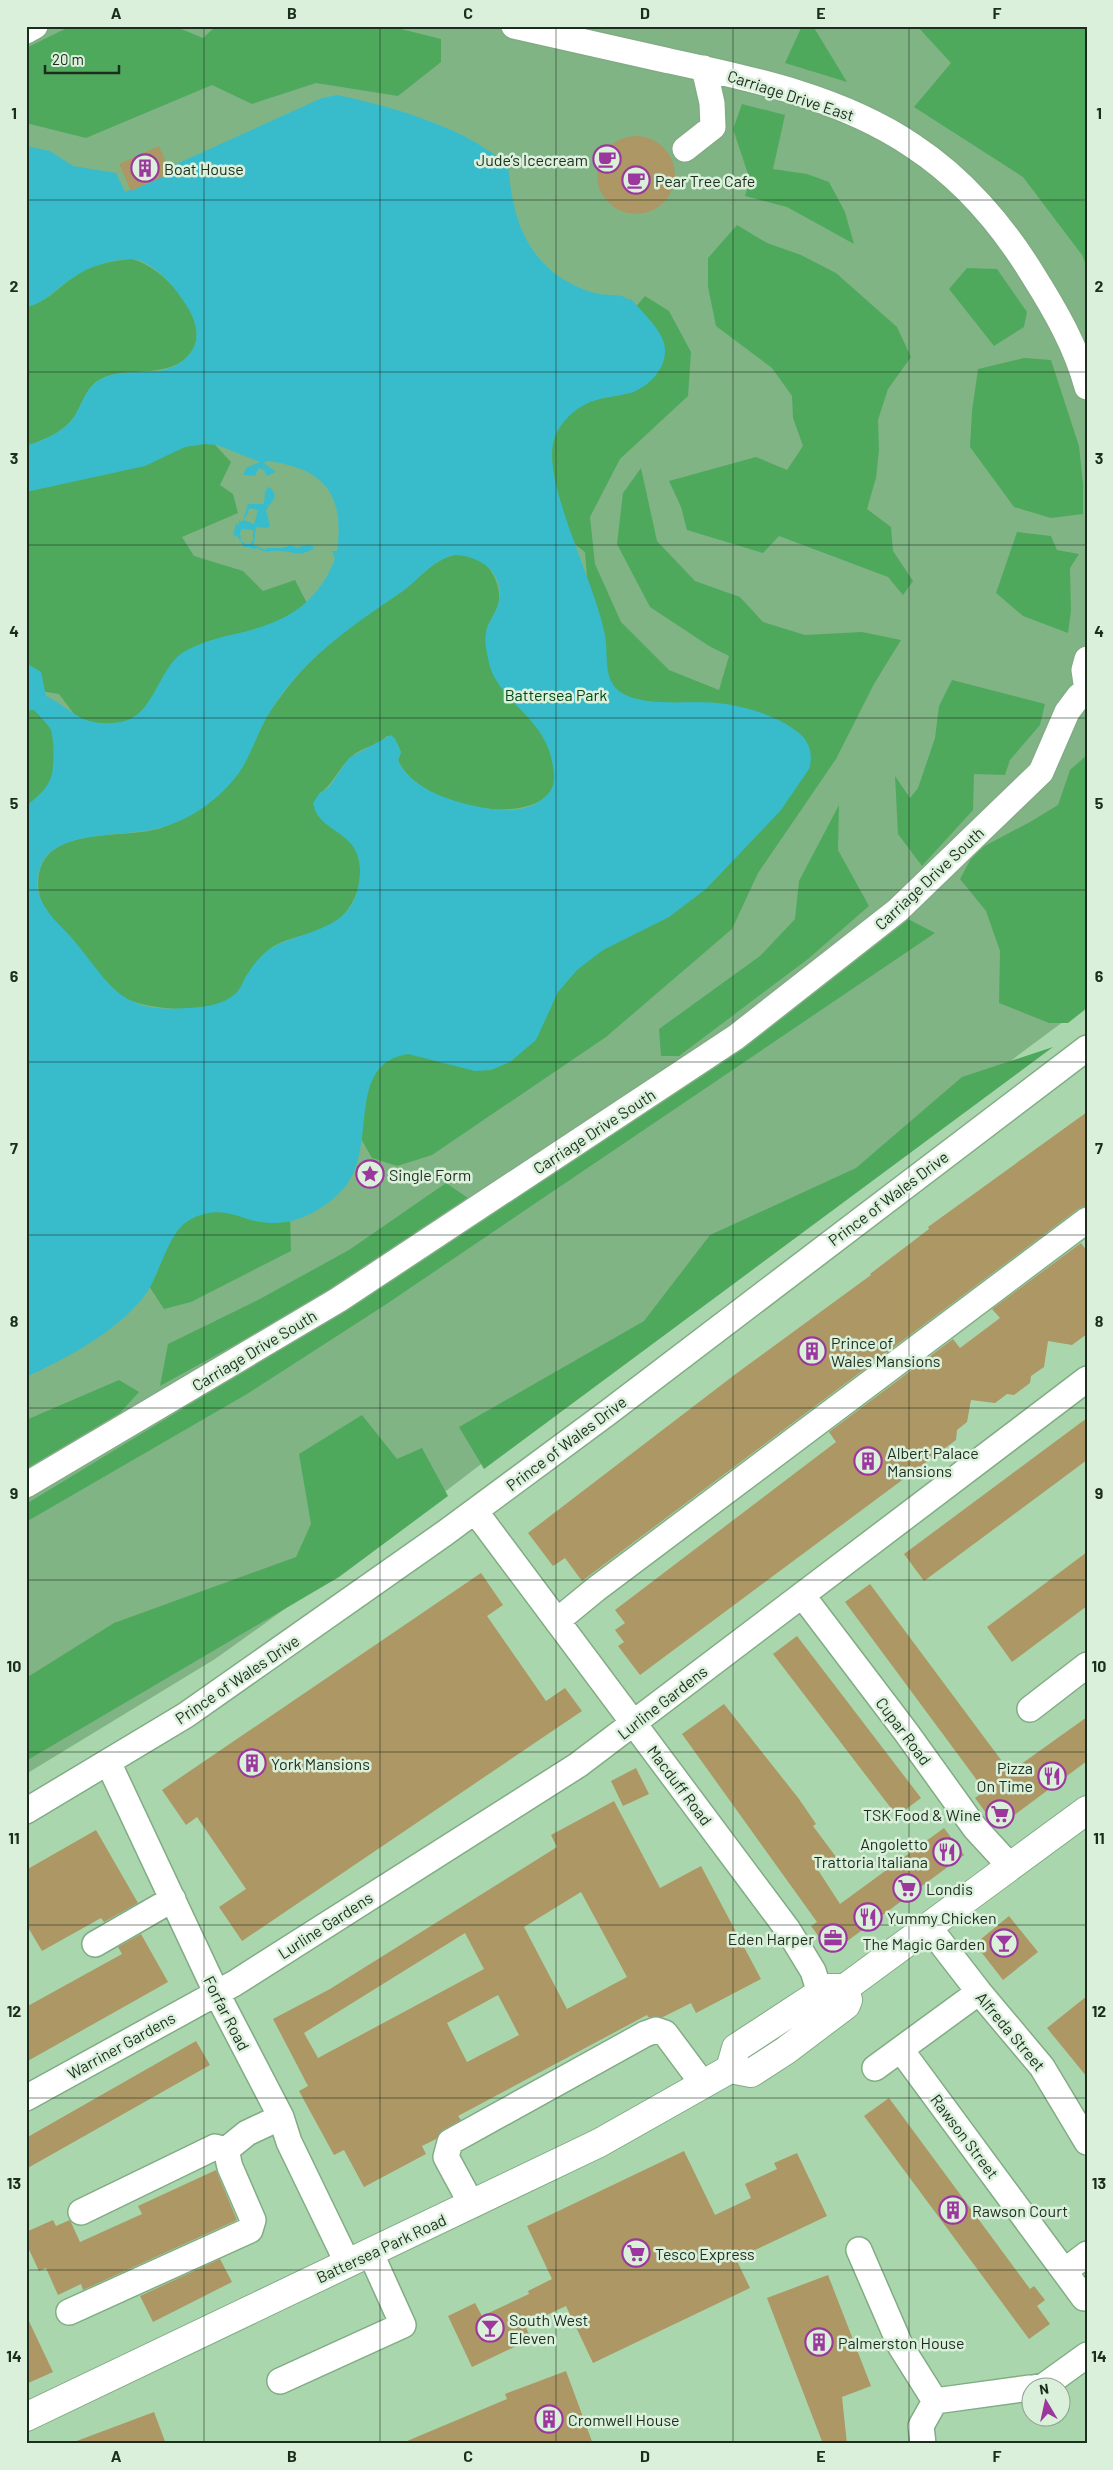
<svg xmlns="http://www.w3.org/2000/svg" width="1113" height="2470" font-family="Barlow,sans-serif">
<rect width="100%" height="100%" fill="#aad6ad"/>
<path fill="#80b485" d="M 26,26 L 1087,26 L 1087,1004 L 946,1109 L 442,1494 L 264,1624 L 215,1659 L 26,1774 Z"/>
<path fill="#4fa95d" d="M 71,26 L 174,26 L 203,38 L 216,26 L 389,26 L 441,39 L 441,62 L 398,96 L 316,83 L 252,104 L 212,85 L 86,138 L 26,123 L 26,48 Z
M 802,26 L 813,26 L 847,82 L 785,63 Z
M 917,26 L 1087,26 L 1087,267 L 1082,255 L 1023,177 L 914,107 L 951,63 Z
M 742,104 L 785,115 L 773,169 L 807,174 L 829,182 L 845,212 L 854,244 L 787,207 L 745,196 L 750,180 L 733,129 Z
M 737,225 L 767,243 L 801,255 L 836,273 L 897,327 L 911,357 L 888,389 L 878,420 L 879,450 L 876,478 L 867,509 L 891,527 L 893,551 L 913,581 L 903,595 L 888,577 L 779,536 L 763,553 L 687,530 L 681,507 L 669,481 L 756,457 L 787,470 L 803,446 L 793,418 L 792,396 L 772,368 L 716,326 L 708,287 L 708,258 Z
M 131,259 C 166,266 225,333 181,362 C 157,378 119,365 96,382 C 86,390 82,403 76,414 C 66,431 45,440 26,446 L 26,307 C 45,303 57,289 72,278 C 89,265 110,261 131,259 Z
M 967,268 L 997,269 L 1027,312 L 1024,327 L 994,346 L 949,289 Z
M 645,296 L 669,311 L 691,352 L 688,396 L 620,459 L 590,517 L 595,564 L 621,622 L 669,670 L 719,690 L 729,656 L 709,646 L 650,607 L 617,544 L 623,493 L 641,468 L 657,541 L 695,581 L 740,597 L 763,622 L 805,635 L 862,632 L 901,640 L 874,684 L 836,759 L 758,873 L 732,929 L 606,1037 L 432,1155 L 397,1166 L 372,1158 L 356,1130 L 349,1079 L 617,699 L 595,678 L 585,552 L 549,525 L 531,430 Z
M 1024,358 L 1051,360 L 1079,446 L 1083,484 L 1083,514 L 1051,518 L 1014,507 L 970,447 L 972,411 L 978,369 Z
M 206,435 L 231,462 L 220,485 L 233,494 L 238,513 L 182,537 L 194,556 L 243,571 L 263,591 L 295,580 L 309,607 L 137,722 L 79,729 L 74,714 L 59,694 L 40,691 L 26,671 L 26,484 Z
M 1017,532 L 1051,536 L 1057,550 L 1079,554 L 1070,568 L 1071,611 L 1068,633 L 1023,616 L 996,593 Z
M 454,555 C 460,555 467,554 473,556 C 491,563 503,587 498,605 C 495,615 488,623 486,633 C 494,653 508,691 519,706 C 522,710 527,713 530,717 C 545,734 555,757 555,780 C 555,786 551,792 547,796 C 513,826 415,802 398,760 L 401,752 L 395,739 L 387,736 C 378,745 367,746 356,753 C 340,764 335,783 319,794 L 325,823 C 333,828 345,834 351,842 C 371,869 357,910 330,926 C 313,935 291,936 274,946 C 267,951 257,961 251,969 C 246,976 243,985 238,992 C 218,1015 155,1011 129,1000 C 103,989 88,959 71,938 C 60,925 48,917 41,900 C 37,889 37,875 42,864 C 60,827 127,839 161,828 C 183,820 204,808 221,792 C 246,769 253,738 271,710 C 294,676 323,645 356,621 C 371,611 387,602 401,592 C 419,579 431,561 454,555 Z
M 952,680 L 1045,704 L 1040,725 L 1010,760 L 1005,775 L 974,774 L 973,810 L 922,866 L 898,834 L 895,776 L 910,798 L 918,788 L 935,738 L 939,706 Z
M 26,705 L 36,705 L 60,730 L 57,792 L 26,818 Z
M 1087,755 L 1087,1008 L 1068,1023 L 1049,1023 L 999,1003 L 1000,951 L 986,911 L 960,879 L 975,851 L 1030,822 L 1058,805 L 1070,770 Z
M 839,805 L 838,850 L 869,906 L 808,959 L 679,1056 L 661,1056 L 659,1029 L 760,956 L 795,919 L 799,881 Z
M 908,919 L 935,933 L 385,1305 L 247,1394 L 26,1522 L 26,1504 L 361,1300 L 731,1057 L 880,937 Z
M 1053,1047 L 484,1469 L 459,1427 L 644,1321 L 710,1235 L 856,1168 L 962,1077 Z
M 446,1183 L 468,1198 L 324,1296 L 160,1386 L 168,1344 L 258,1300 L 349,1250 Z
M 190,1210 L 290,1214 L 291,1251 L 191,1302 L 164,1309 L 145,1280 Z
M 119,1380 L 139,1392 L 120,1413 L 26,1469 L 26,1420 Z
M 362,1415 L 397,1459 L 422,1448 L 448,1496 L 339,1577 L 26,1761 L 26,1678 L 114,1623 L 296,1557 L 311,1524 L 299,1454 Z"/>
<path fill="#38bccc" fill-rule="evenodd" d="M 337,95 C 380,104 422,116 462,135 C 478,143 493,154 508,163 C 512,223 530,272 591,292 C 603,296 611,294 621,296 C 626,297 626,300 631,299 C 641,311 655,323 662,338 C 673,361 652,386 630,393 C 615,397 599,397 586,404 C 573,410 558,425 554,440 C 541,482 597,586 605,636 C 608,651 604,675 615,687 C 633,709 691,700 717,703 C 745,706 772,714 795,730 C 809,739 814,754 809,769 L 781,810 L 706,889 L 669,917 L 603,950 L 577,970 L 558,992 L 536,1040 L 510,1062 L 491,1070 L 475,1071 L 408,1054 C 344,1064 379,1146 345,1187 C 328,1207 299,1224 272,1223 C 240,1223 227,1202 191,1219 C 167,1231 160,1278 142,1299 C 113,1334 67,1358 26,1377 L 26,806 C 35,799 45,791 50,780 C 55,771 54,739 51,730 C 51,728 36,712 34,710 L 26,711 L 26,663 L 41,672 L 46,696 C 76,711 80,728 121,722 C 153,717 158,670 182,653 C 198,643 217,638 235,634 C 283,623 316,607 335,559 L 332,551 L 337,551 C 345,494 324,468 267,461 L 264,463 L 276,472 L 267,476 L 264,470 L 259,468 L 255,476 L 243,475 L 246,468 L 260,462 L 217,445 L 205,444 L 185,447 L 145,466 L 26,492 L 26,446 C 45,440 66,431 76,414 C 82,403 86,390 96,382 C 115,369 138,374 159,371 C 169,369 179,365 186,358 C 209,335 190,309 174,288 C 163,275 146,258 127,259 C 108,261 90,266 74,277 C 57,287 46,303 26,307 L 26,146 L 50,151 L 73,166 L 116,173 L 125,192 L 158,178 L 161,171 L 322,98 ZM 454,555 C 481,555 507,575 498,605 C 495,615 487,623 486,633 C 484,643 487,653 489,663 C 498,702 547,717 553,767 C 555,780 555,788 545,797 C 523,817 492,810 466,804 C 442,798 408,785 398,760 L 401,752 L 395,739 L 391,735 L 349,758 L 329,787 L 319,794 L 313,803 C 319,835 361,829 360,872 C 358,927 318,927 277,945 C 261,953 253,965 244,980 C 242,985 239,991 235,994 C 223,1005 204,1007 189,1008 C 116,1014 111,983 70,936 C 51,916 28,896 41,865 C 57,828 129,838 163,827 C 191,819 216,801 235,778 C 250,760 256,735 268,715 C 301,660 349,628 400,593 C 419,580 431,561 454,555 Z
M 268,487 L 271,488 L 275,495 L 274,499 L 266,510 L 270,526 L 267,528 L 256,527 L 254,545 L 265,550 L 267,548 L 283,548 L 291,545 L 298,548 C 303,545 309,543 314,547 L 313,549 C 298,557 295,552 281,551 C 271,550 266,554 257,548 L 252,549 L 250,547 L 244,547 L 237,536 L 233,535 L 236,523 L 239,525 L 239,521 L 243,521 L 248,504 L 264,504 L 265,492 ZM 250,508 L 258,510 L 254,524 L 244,520 ZM 242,529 L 253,530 L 253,540 L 250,544 L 246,544 L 241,541 L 240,533 Z"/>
<path fill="#ad9764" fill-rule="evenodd" d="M597 175a39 39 0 1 1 78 0a39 39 0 1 1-78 0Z
M 159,146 L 171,173 L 131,191 L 119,164 Z
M 1087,1112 L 1087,1205 L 1078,1209 L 582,1581 L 565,1558 L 553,1566 L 528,1533 L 737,1373 L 871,1275 L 870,1274 L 929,1229 L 928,1227 Z
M 1081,1243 L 1087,1251 L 1087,1334 L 1072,1345 L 1048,1341 L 1044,1367 L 1031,1376 L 1030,1383 L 1014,1395 L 1007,1394 L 995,1403 L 971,1400 L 967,1422 L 957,1430 L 956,1440 L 640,1675 L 618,1646 L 624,1642 L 615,1630 L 625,1623 L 615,1610 L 836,1442 L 829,1432 L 953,1339 L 960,1348 L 1000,1318 L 992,1309 Z
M 1087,1418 L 1087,1460 L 924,1581 L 904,1554 Z
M 1087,1552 L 1087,1606 L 1012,1662 L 987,1627 Z
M 481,1573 L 503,1605 L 487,1616 L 546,1701 L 565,1688 L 582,1711 L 242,1941 L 219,1907 L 246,1889 L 197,1817 L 186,1825 L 162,1790 Z
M 870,1584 L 1010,1772 L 1087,1717 L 1087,1761 L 997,1828 L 975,1798 L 985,1791 L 845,1602 Z
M 797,1636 L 921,1798 L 897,1816 L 773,1654 Z
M 724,1704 L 799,1799 L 816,1824 L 813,1826 L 836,1857 L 818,1870 L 840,1904 L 944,1828 L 964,1855 L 831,1953 L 811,1926 L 817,1922 L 682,1734 Z
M 636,1768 L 649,1794 L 623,1806 L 611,1781 Z
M 614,1801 L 660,1888 L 701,1866 L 761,1979 L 696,2013 L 691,2003 L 663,2017 L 648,2017 L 647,2015 L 458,2116 L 461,2120 L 443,2130 L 436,2139 L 422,2146 L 426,2154 L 364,2187 L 344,2150 L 334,2155 L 299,2091 L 308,2086 L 273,2019 L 330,1989 L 557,1847 L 551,1835 ZM 581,1892 L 627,1977 L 567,2009 L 524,1927 ZM 465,1933 L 484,1969 L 318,2058 L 304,2033 ZM 498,1995 L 519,2035 L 467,2062 L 447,2023 Z
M 96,1830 L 138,1903 L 104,1922 L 101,1918 L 42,1951 L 26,1924 L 26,1870 Z
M 1009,1916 L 1038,1952 L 1003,1980 L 975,1944 Z
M 141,1934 L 168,1982 L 26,2062 L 26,2007 L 122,1954 L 118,1947 Z
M 1087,1996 L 1087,2077 L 1047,2028 Z
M 196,2041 L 210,2065 L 26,2169 L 26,2138 Z
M 889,2098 L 1030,2289 L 1034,2286 L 1045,2300 L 1037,2306 L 1050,2324 L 1029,2339 L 864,2116 Z
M 684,2151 L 715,2215 L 751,2198 L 745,2184 L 777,2169 L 774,2163 L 797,2153 L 827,2216 L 736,2259 L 750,2288 L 593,2363 L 566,2306 L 525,2325 L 531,2339 L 472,2367 L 448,2316 L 475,2303 L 482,2316 L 529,2294 L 528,2291 L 552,2279 L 527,2226 Z
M 216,2170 L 237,2220 L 83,2290 L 81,2284 L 58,2295 L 46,2268 L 39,2271 L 26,2243 L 26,2232 L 53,2220 L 56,2226 L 70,2220 L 80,2242 L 142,2214 L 138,2206 Z
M 220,2259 L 232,2282 L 153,2322 L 140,2296 Z
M 828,2275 L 871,2386 L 842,2397 L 847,2444 L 823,2444 L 767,2298 Z
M 26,2315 L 53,2372 L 26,2384 Z
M 566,2371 L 593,2444 L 400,2444 L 507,2399 L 505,2394 Z
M 154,2412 L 166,2444 L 74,2444 L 74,2442 Z"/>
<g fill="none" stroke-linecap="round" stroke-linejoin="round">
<g stroke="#81ac84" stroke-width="28">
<path id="minor" d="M 514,26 C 564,37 615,49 665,60 C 749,78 841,97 913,146 C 962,178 1003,226 1033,275 C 1055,310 1076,346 1087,387
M 26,31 L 35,26
M 685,149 L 713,127 L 712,103 L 704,68
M 1087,690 L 1084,670 L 1087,659
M 26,1485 L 338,1300 L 736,1037 L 898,910 L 1041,772 L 1067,712 L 1079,696 L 1087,690
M 475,1511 L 788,1930 L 813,1971 L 820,1993
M 802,1595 L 906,1732 L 975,1828 L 1009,1865
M 557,1621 L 596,1589 L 1087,1220
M 1030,1709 L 1087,1665
M 108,1762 L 216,1992 L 281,2117 L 289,2142 L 348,2264
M 26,1811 L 186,1715 L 445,1533 L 606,1414 L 1087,1048
M 928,1926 L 979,1992 L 1042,2067 L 1087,2142
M 95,1944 L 173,1899
M 901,2050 L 1084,2298
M 875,2068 L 979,1992
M 26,2098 L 235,1983 L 578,1765 L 1087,1379
M 472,2205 L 446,2157 L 450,2142 L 645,2034 L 656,2030 L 665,2033 L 703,2084
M 81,2212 L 215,2147 L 226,2150
M 859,2250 L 901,2347 L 935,2401
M 1065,2271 L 1087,2254
M 69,2312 L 250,2230 L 253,2220 L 230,2167 L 226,2150 L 247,2133 L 281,2117
M 280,2381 L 403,2325 L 371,2254
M 1033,2388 L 1044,2386 L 1087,2355
M 923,2444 L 921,2426 L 935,2401 L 1030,2388"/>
</g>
<g stroke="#81ac84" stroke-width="30">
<path id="highway" d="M 730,2069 L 736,2048 L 820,1993 L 828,1988 L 845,1988 L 1087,1810
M 26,2417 L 599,2143 L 730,2069 L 751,2073 L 785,2051 L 846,2005 L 848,2000 L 845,1988"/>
</g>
<use href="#minor" stroke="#fff" stroke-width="25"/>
<use href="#highway" stroke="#fff" stroke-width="28"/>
</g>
<path fill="none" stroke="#1c2d1d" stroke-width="1" stroke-opacity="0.55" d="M 204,26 L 204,2444M 380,26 L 380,2444M 556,26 L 556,2444M 733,26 L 733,2444M 909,26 L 909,2444M 26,200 L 1087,200M 26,372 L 1087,372M 26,545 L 1087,545M 26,718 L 1087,718M 26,890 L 1087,890M 26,1062 L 1087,1062M 26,1235 L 1087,1235M 26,1408 L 1087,1408M 26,1580 L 1087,1580M 26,1752 L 1087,1752M 26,1925 L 1087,1925M 26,2098 L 1087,2098M 26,2270 L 1087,2270"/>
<defs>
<g id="cafe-ring" transform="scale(1.4375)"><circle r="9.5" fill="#daf0db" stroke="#9b379d" stroke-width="1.5"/><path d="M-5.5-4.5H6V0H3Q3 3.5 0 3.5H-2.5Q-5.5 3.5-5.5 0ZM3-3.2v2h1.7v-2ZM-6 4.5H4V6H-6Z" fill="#9b379d"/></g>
<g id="building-ring" transform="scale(1.4375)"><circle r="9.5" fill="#daf0db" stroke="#9b379d" stroke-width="1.5"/><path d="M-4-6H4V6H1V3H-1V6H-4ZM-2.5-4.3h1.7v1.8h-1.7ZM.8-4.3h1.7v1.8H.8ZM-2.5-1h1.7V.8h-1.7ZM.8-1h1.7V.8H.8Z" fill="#9b379d"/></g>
<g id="sight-ring" transform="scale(1.4375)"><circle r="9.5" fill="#daf0db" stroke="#9b379d" stroke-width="1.5"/><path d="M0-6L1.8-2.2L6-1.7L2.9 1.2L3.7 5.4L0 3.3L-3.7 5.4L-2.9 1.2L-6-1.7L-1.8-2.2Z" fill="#9b379d"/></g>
<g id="restaurant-ring" transform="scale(1.4375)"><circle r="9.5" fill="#daf0db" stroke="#9b379d" stroke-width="1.5"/><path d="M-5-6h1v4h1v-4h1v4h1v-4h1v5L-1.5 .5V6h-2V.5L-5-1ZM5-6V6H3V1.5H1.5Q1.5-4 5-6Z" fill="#9b379d"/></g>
<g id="supermarket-ring" transform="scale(1.4375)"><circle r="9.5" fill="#daf0db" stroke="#9b379d" stroke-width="1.5"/><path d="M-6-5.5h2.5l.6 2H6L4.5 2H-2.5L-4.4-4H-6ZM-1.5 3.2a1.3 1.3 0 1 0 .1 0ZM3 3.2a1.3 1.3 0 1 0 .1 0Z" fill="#9b379d"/></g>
<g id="office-ring" transform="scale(1.4375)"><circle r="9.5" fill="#daf0db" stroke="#9b379d" stroke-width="1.5"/><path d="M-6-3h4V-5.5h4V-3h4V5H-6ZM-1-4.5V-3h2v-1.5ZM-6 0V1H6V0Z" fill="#9b379d"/></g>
<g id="bar-ring" transform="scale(1.4375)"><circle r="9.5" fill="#daf0db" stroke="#9b379d" stroke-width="1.5"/><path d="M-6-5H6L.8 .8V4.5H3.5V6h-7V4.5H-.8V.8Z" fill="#9b379d"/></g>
</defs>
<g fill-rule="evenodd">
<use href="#cafe-ring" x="607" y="159"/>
<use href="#building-ring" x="145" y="168"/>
<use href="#cafe-ring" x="636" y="180"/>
<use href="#sight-ring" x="370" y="1174"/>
<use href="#building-ring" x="812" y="1351"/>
<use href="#building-ring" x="868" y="1461"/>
<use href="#building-ring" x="252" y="1763"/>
<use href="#restaurant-ring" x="1052" y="1776"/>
<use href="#supermarket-ring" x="1000" y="1814"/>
<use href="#restaurant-ring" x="947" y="1852"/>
<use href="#supermarket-ring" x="907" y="1888"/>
<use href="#restaurant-ring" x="868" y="1917"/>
<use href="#office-ring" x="833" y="1938"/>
<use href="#bar-ring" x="1004" y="1943"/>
<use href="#building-ring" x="953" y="2210"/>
<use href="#supermarket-ring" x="636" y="2253"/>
<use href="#bar-ring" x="490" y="2328"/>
<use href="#building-ring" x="819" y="2342"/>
<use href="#building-ring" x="549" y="2419"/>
</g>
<g text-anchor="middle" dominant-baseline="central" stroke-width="5" stroke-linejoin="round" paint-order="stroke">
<g font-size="16" fill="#1c2d1d" stroke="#daf0db">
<text transform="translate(791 95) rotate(18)">Carriage Drive East</text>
<text transform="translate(929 878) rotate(-43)">Carriage Drive South</text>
<text transform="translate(594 1131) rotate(-33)">Carriage Drive South</text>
<text transform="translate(888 1198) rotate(-37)">Prince of Wales Drive</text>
<text transform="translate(254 1350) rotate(-31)">Carriage Drive South</text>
<text transform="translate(566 1443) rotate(-37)">Prince of Wales Drive</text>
<text transform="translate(237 1679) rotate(-34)">Prince of Wales Drive</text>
<text transform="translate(662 1702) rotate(-38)">Lurline Gardens</text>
<text transform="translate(904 1731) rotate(53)">Cupar Road</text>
<text transform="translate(680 1785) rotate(53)">Macduff Road</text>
<text transform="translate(325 1925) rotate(-33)">Lurline Gardens</text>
<text transform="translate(227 2013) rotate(63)">Forfar Road</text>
<text transform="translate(1011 2031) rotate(50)">Alfreda Street</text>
<text transform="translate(121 2045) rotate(-29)">Warriner Gardens</text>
<text transform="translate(965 2136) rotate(53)">Rawson Street</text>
<text transform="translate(381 2248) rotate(-25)">Battersea Park Road</text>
</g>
<g font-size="16" fill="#1c2d1d" stroke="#daf0db" text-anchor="start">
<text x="588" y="159" text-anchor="end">Jude’s Icecream</text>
<text x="164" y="168">Boat House</text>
<text x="655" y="180">Pear Tree Cafe</text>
<text x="389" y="1174">Single Form</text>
<text x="831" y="1342">Prince of<tspan x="831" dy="18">Wales Mansions</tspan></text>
<text x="887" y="1452">Albert Palace<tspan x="887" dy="18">Mansions</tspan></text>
<text x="271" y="1763">York Mansions</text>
<text x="1033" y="1767" text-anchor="end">Pizza<tspan x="1033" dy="18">On Time</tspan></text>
<text x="981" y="1814" text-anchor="end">TSK Food &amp; Wine</text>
<text x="928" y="1843" text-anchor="end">Angoletto<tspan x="928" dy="18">Trattoria Italiana</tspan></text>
<text x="926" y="1888">Londis</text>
<text x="887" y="1917">Yummy Chicken</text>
<text x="814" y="1938" text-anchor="end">Eden Harper</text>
<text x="985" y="1943" text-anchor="end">The Magic Garden</text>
<text x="972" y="2210">Rawson Court</text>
<text x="655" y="2253">Tesco Express</text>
<text x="509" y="2319">South West<tspan x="509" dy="18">Eleven</tspan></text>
<text x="838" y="2342">Palmerston House</text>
<text x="568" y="2419">Cromwell House</text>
</g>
<g font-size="16" fill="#004615" stroke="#daf0db">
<text x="556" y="694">Battersea Park</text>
</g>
</g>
<rect width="1113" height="2470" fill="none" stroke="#daf0db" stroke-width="55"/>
<g transform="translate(1046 2402) rotate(351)"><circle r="24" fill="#daf0db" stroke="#8ea28f"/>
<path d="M0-4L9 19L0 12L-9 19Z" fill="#9b379d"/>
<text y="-8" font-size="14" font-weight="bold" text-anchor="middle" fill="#1c2d1d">N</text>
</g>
<path d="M45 65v8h74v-8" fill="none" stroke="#1c2d1d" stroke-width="2.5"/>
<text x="52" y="65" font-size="15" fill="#1c2d1d" stroke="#daf0db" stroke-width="4" paint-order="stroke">20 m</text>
<rect x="28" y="28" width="1058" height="2414" fill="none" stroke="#1c2d1d" stroke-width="2"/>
<g font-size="16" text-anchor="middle" font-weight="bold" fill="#1c2d1d">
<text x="116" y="19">A</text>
<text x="292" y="19">B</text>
<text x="468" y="19">C</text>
<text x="645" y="19">D</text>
<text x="821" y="19">E</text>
<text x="997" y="19">F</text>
<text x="14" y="119">1</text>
<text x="1099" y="119">1</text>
<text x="14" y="292">2</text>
<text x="1099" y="292">2</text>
<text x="14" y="464">3</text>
<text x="1099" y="464">3</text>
<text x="14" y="637">4</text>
<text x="1099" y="637">4</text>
<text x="14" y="809">5</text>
<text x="1099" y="809">5</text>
<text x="14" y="982">6</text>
<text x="1099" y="982">6</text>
<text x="14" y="1154">7</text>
<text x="1099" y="1154">7</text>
<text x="14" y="1327">8</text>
<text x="1099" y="1327">8</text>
<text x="14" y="1499">9</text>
<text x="1099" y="1499">9</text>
<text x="14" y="1672">10</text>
<text x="1099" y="1672">10</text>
<text x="14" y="1844">11</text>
<text x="1099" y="1844">11</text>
<text x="14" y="2017">12</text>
<text x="1099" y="2017">12</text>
<text x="14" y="2189">13</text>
<text x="1099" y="2189">13</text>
<text x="14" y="2362">14</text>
<text x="1099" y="2362">14</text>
<text x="116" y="2462">A</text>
<text x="292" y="2462">B</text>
<text x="468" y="2462">C</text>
<text x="645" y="2462">D</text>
<text x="821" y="2462">E</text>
<text x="997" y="2462">F</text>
</g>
</svg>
